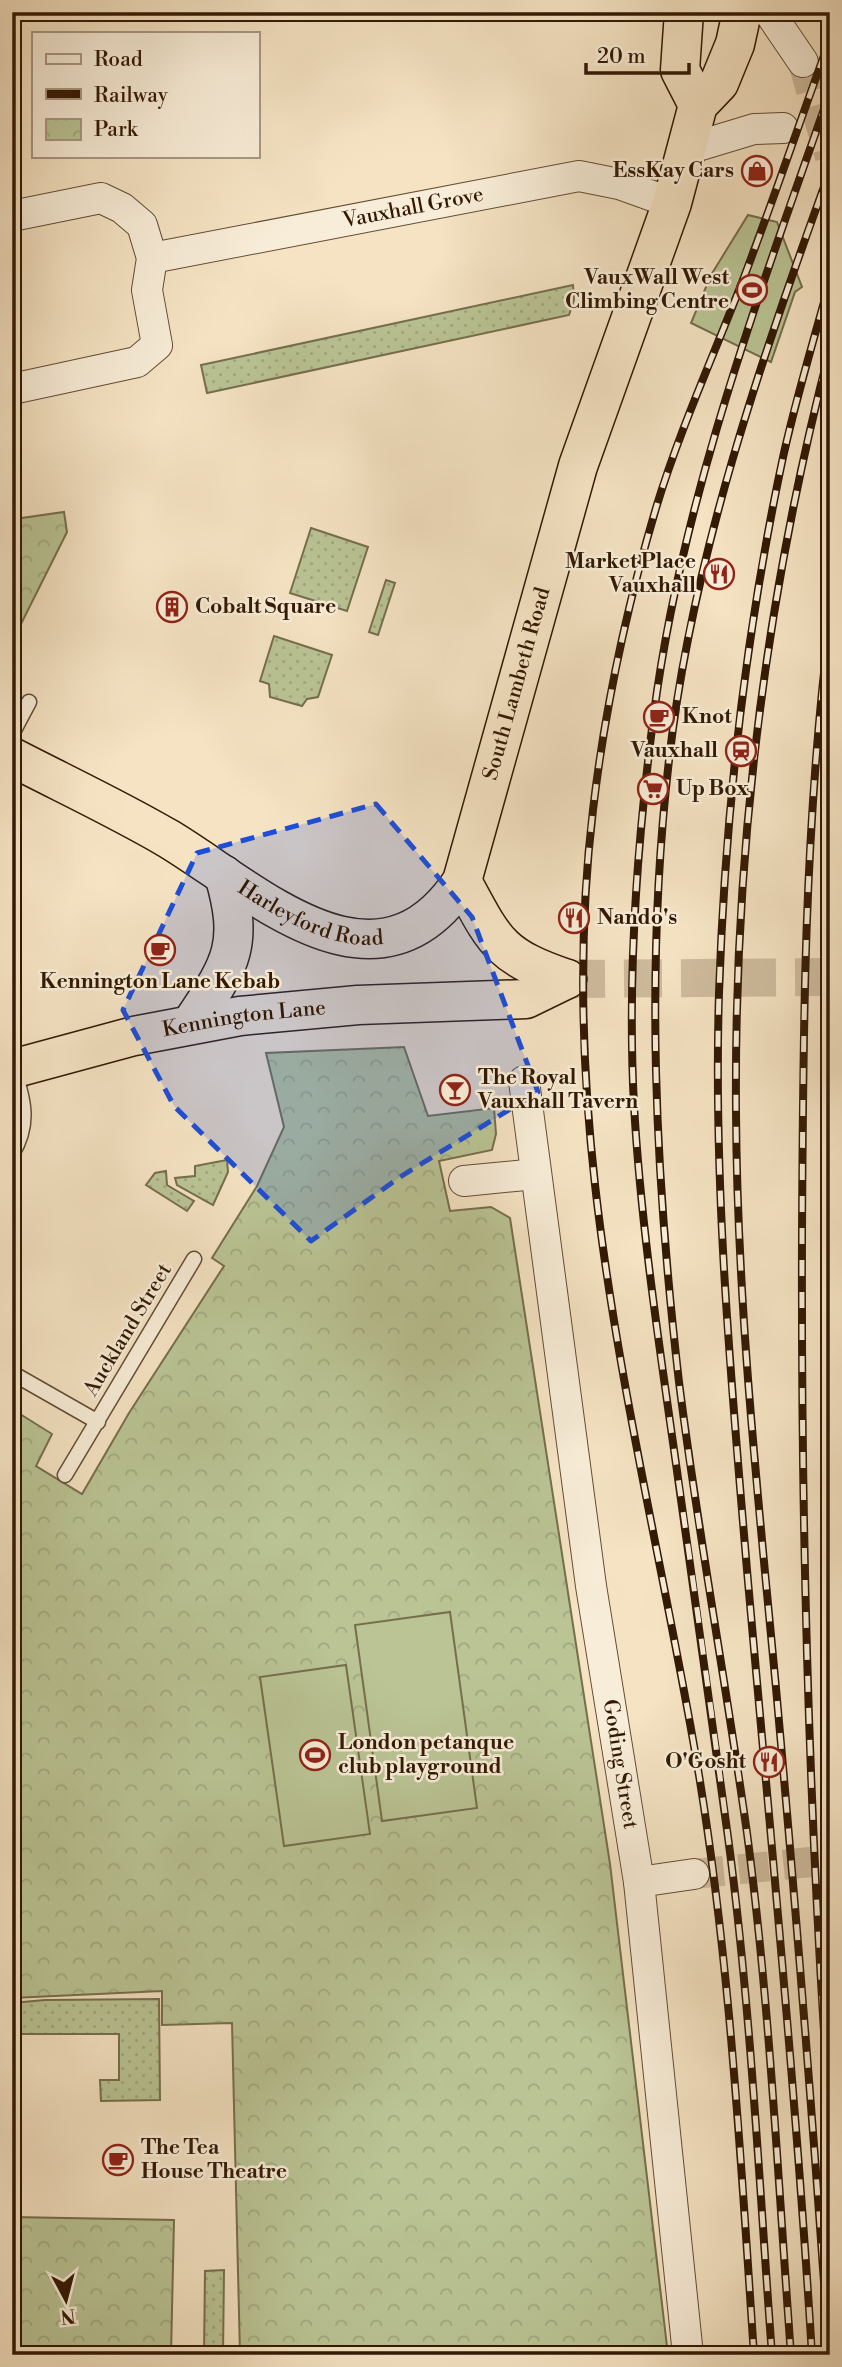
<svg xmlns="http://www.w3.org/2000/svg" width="842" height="2367" font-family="'Libre Bodoni',serif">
<defs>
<pattern id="grass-dots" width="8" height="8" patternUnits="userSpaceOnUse" patternTransform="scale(1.75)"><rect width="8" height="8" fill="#bac495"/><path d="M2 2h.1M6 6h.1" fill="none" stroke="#a0a87f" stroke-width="1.8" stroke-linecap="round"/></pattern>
<pattern id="park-crowns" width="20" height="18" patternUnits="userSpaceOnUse" patternTransform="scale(1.75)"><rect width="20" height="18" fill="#bac495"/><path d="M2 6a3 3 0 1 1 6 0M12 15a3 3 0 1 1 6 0" fill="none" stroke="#a0a87f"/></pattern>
</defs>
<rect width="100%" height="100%" fill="#f5e3c3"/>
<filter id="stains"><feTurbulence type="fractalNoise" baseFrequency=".00286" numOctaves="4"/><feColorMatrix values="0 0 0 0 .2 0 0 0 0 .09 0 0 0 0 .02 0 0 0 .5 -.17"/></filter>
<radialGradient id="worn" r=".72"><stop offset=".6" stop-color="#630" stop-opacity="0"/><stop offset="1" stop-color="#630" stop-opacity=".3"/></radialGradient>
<path fill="url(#grass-dots)" stroke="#766e4c" stroke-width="2" d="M 573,285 L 574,300 L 569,315 L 207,393 L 201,365 Z
M 311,528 L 368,547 L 347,611 L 290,593 Z
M 386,580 L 395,583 L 378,635 L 369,632 Z
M 274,636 L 332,655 L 318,697 L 307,699 L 302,706 L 270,697 L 269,684 L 260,681 Z
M 227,1160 L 228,1172 L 213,1205 L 177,1185 L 175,1178 L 195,1176 L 195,1166 Z
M 166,1171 L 167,1185 L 194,1201 L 187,1211 L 146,1185 L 155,1173 Z
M 159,1999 L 160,2100 L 101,2101 L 100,2080 L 119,2080 L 119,2034 L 21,2034 L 20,2049 L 12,2049 L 12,2003 L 45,2000 Z
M 224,2270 L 223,2355 L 204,2355 L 205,2271 Z"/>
<path fill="url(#park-crowns)" stroke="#766e4c" stroke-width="2" d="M 64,512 L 67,532 L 20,626 L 12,622 L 12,526 L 15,519 Z
M 404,1047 L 428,1116 L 494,1108 L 496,1134 L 492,1150 L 439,1161 L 450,1211 L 491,1207 L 510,1218 L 610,1864 L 668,2355 L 240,2355 L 232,2023 L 162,2025 L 162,1991 L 12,1998 L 12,1409 L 52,1434 L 36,1466 L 82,1494 L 129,1413 L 224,1266 L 212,1258 L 257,1186 L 284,1127 L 266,1053 Z
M 12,2217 L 174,2220 L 171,2355 L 12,2355 Z"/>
<path fill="#bac495" stroke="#766e4c" stroke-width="2" d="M 748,215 L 777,222 L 802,287 L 795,292 L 771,362 L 691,323 L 711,275 Z
M 450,1612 L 477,1808 L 382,1821 L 355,1625 Z
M 346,1665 L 370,1834 L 284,1846 L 260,1677 Z"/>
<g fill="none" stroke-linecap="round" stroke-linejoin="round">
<path stroke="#cebb9d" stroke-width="30" stroke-dasharray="30 15" stroke-linecap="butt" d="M 803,62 L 830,157
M 694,1874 L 830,1860"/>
<path stroke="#cebb9d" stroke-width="38" stroke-dasharray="38 19" stroke-linecap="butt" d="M 567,979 L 830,977"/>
<g stroke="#634c34" stroke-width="17">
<path id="lane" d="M 12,734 L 29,702
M 12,1154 C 30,1125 24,1101 14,1070
M 12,1373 L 98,1422
M 65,1475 L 194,1259"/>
</g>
<g stroke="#634c34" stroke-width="32">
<g id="street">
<path d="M 769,12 L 803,62"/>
<path d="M 688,149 L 754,129 L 783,128"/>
<path d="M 12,216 L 101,198 L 122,208 L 142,225 L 152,258 L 147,290 L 157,345 L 137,362 L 12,389"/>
<path id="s1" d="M 152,258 L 579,176 L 619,184 L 672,203"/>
<path id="s2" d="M 524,1081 L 591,1586 L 639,1882 L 688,2355"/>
<path d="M 464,1181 L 536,1174"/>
<path d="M 639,1882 L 694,1874"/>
</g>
</g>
<g stroke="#321904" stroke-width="41">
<g id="highway">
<path d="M 684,12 L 680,70 L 698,105"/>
<path id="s3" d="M 12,757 C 64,784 118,809 169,839 C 258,893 377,1009 462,881 L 578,466 L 672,203 L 698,105 L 719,83 L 735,44 L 742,12"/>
<path d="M 462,881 C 495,942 499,956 567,979"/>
<path d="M 191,1024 C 230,965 245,947 224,875"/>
<path id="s4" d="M 12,1069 L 134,1036 L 240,1016 L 358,1005 L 526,999 L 567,979"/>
</g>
</g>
<use href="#lane" stroke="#f8edd8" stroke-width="14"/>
<use href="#street" stroke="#f8edd8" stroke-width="30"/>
<use href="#highway" stroke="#f5e3c3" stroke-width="38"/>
<g stroke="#321904" stroke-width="8">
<path id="rail" d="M 830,621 C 804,826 803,1031 802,1238 C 801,1533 809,1827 830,2121
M 754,2355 C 740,2149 729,1942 693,1740 C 637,1425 554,1134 593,810 C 605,707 627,606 656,508 C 679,432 712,359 741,285 C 772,204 800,121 830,39
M 772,2355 C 759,2182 751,2009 728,1837 C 712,1715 695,1593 677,1471 C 660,1350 641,1228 634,1105 C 627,975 637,842 654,713 C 682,499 759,295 830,92
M 791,2355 C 778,2181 770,2006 747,1833 C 726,1683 698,1533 679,1382 C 655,1175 645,967 669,760 C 692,557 761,361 830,170
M 812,2355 C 796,2093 770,1831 747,1570 C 731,1379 713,1185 719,993 C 725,815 745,637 782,462 C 795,401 814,340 830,280
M 829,2355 C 814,2132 796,1910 776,1688 C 758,1496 737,1304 736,1111 C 734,854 765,598 830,349"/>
</g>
<use href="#rail" stroke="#f8edd8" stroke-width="5" stroke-dasharray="16" stroke-linecap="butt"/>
</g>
<path fill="#1d4ed8" fill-opacity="0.2" stroke="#1d4ed8" stroke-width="5" stroke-dasharray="14 9" stroke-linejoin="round" d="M 376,804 L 472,917 L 538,1092 L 400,1177 L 311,1241 L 174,1106 L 123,1010 L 197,853 Z"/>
<defs>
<g id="shop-ring" transform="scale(1.575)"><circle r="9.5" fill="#f8edd8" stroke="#8f2418" stroke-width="1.5"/><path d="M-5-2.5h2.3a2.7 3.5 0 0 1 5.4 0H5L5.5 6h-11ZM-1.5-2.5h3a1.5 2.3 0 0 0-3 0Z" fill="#8f2418"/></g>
<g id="stadium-ring" transform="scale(1.575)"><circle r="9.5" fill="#f8edd8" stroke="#8f2418" stroke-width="1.5"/><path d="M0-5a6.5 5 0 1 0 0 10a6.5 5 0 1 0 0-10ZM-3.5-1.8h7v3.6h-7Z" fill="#8f2418"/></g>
<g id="restaurant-ring" transform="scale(1.575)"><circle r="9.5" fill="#f8edd8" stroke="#8f2418" stroke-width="1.5"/><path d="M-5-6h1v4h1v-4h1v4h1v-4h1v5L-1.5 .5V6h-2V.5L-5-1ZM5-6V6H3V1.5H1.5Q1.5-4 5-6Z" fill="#8f2418"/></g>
<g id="building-ring" transform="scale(1.575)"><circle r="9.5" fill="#f8edd8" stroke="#8f2418" stroke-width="1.5"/><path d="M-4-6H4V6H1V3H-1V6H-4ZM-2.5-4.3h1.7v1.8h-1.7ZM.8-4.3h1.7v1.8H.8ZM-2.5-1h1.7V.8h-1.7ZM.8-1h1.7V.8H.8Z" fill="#8f2418"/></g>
<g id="cafe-ring" transform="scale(1.575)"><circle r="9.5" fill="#f8edd8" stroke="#8f2418" stroke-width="1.5"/><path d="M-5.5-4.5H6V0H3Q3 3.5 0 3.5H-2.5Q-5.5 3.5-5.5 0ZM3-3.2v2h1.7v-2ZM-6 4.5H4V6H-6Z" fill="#8f2418"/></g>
<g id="station-ring" transform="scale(1.575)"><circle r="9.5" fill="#f8edd8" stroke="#8f2418" stroke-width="1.5"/><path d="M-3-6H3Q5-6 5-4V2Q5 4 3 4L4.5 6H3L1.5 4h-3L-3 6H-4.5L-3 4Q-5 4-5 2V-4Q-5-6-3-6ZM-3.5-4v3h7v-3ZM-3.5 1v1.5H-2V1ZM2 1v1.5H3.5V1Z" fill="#8f2418"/></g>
<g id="supermarket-ring" transform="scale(1.575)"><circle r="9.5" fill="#f8edd8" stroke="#8f2418" stroke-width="1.5"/><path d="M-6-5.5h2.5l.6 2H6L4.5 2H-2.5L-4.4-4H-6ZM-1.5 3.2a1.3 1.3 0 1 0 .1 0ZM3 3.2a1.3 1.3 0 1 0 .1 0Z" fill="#8f2418"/></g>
<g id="bar-ring" transform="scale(1.575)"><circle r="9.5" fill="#f8edd8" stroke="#8f2418" stroke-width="1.5"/><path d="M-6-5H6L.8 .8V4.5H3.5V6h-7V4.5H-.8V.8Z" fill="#8f2418"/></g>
</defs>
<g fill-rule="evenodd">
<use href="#shop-ring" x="757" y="171"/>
<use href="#stadium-ring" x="752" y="290"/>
<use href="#restaurant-ring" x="719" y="574"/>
<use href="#building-ring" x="172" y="607"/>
<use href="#cafe-ring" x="659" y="717"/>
<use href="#station-ring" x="741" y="751"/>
<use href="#supermarket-ring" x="653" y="789"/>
<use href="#restaurant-ring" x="574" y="918"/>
<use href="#cafe-ring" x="160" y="950"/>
<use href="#bar-ring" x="455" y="1090"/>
<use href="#stadium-ring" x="315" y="1755"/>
<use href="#restaurant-ring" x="769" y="1762"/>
<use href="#cafe-ring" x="118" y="2160"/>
</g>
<g text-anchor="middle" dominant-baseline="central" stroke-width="5" stroke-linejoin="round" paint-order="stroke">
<g font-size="21" font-weight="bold" fill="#321904" stroke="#f8edd8" text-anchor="start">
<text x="734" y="171" text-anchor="end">EssKay Cars</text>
<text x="729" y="278" text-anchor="end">VauxWall West<tspan x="729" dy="24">Climbing Centre</tspan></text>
<text x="696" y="562" text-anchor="end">Market Place<tspan x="696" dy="24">Vauxhall</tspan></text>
<text x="195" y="607">Cobalt Square</text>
<text x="682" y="717">Knot</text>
<text x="718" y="751" text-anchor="end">Vauxhall</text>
<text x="676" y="789">Up Box</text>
<text x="597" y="918">Nando's</text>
<text x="160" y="982" text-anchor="middle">Kennington Lane Kebab</text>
<text x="478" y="1078">The Royal<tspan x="478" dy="24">Vauxhall Tavern</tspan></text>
<text x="338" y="1743">London petanque<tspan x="338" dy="24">club playground</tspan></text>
<text x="746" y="1762" text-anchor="end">O'Gosht</text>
<text x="141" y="2148">The Tea<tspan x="141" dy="24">House Theatre</tspan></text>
</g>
<g font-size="21" fill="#321904" stroke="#f8edd8">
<text stroke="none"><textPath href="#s1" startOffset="266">Vauxhall Grove</textPath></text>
<text stroke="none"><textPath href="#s3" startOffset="723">South Lambeth Road</textPath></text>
<text stroke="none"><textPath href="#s3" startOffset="340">Harleyford Road</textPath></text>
<text stroke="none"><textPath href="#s4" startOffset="238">Kennington Lane</textPath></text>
<text transform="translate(128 1330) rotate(-59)">Auckland Street</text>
<text stroke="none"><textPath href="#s2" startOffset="690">Goding Street</textPath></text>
</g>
</g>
<rect width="842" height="2367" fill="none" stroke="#f5e3c3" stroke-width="42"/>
<rect x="14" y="14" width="814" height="2339" fill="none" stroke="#321904" stroke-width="3.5"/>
<rect x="21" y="21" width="800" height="2325" fill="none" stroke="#321904" stroke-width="2"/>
<rect x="32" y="32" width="228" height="126" fill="#f8edd8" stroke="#a99883" stroke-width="2"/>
<rect x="46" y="54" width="35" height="10" fill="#f8edd8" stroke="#a99883" stroke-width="2"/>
<text x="94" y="66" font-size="21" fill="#321904">Road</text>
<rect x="46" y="89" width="35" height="10" fill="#321904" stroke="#a99883" stroke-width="2"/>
<text x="94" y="102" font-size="21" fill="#321904">Railway</text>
<rect x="46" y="119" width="35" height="21" fill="url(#park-crowns)" stroke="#a99883" stroke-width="2"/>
<text x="94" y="136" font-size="21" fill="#321904">Park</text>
<g transform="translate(66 2300) rotate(173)" stroke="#f8edd8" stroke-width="5" paint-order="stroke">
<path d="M0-5L12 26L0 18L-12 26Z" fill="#321904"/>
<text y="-10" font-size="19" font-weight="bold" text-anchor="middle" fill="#321904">N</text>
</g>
<path d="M586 63v10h103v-10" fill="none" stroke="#321904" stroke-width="3.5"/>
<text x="597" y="63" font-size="21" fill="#321904" stroke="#f8edd8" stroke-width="5" paint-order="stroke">20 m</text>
<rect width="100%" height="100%" filter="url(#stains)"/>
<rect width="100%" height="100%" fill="url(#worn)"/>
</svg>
